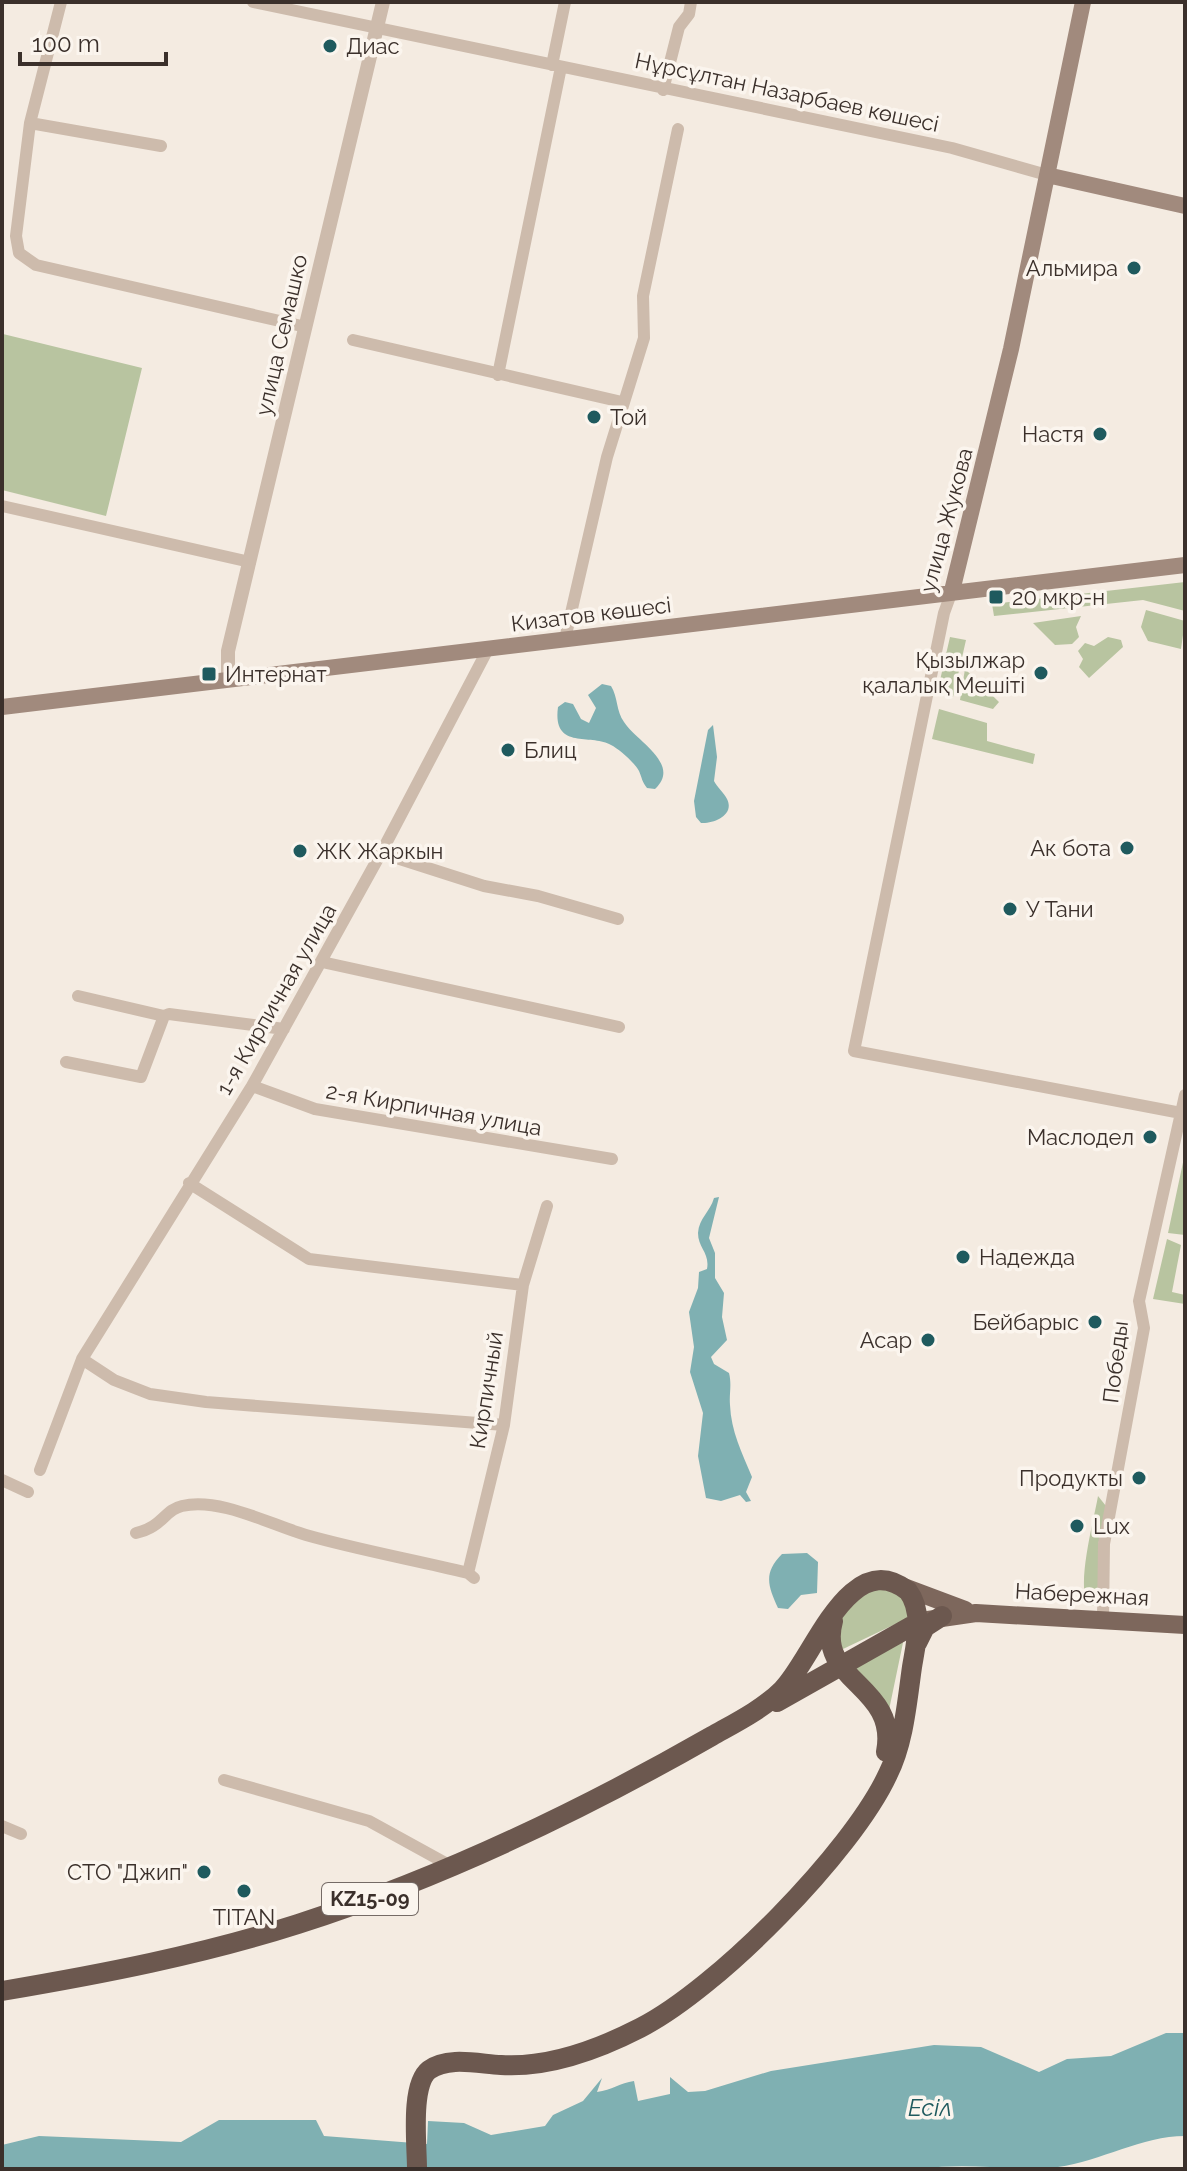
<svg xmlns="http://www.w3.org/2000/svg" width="1187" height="2171" font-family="Raleway,sans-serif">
<rect width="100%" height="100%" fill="#f4ebe1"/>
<path fill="#b8c4a0" d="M 3,334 L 142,368 L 106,516 L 2,490 Z
M 1185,582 L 1185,611 L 1143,600 L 994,616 L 992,604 Z
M 1146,610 L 1185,621 L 1181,649 L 1148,641 L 1141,627 Z
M 1081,616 L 1076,627 L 1079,637 L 1072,644 L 1055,645 L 1033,623 Z
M 950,637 L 966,640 L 953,697 L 941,694 L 938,689 Z
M 1108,637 L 1121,640 L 1123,647 L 1089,678 L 1079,667 L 1083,659 L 1078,651 L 1085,643 L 1094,646 Z
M 965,669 L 999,702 L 993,709 L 960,700 Z
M 939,709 L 987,723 L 987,741 L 1035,754 L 1033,764 L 932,739 Z
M 1185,1153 L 1185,1235 L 1168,1233 Z
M 1167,1239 L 1181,1245 L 1172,1292 L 1185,1295 L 1185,1304 L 1153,1299 Z
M 1098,1496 L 1106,1506 L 1098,1546 L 1100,1592 L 1096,1605 L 1089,1606 C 1075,1588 1094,1520 1098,1496 Z
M 874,1589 L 900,1592 L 911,1612 L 906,1619 L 843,1649 L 832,1639 L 849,1603 Z
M 905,1633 L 889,1710 L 847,1666 Z"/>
<path fill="#7fb0b2" d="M 602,684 L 611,686 C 618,697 616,711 624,722 C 636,741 682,764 655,789 L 647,788 C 642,782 642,778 639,771 C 635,763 619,749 611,745 C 592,733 552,751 558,707 L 565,702 L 573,704 L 581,719 L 589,723 L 596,708 L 588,695 Z
M 713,725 L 717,757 L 714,781 C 717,787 724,793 727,799 C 735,815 714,824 701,823 L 696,817 L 694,801 L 708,730 Z
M 719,1197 L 709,1238 L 715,1253 L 715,1278 L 724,1293 L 722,1317 L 727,1340 L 711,1357 L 714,1364 L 729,1373 C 732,1385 729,1393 730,1405 C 731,1431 742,1453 752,1477 L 746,1492 L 751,1501 L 746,1502 L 740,1495 L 721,1501 L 706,1498 L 698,1456 L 703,1413 L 690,1372 L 694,1347 L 689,1312 L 698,1288 L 699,1272 L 707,1269 C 710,1253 698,1248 698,1233 C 699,1218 710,1212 714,1198 Z
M 807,1553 L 818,1562 L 817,1593 L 801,1595 L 788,1609 L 778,1608 C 768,1586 763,1573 782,1554 Z
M 1166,2033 L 1185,2033 L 1185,2136 C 1142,2136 1101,2161 1058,2167 C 1012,2171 966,2162 921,2169 L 2,2169 L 2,2145 L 39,2136 L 181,2142 L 219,2120 L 316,2120 L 324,2136 L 427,2144 L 428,2121 L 464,2123 L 491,2135 L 545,2126 L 553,2115 L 583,2101 L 602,2078 L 597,2092 C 612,2090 620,2083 634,2081 L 638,2101 L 670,2094 L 670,2077 L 688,2092 L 705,2091 L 771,2071 L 934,2045 L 981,2047 L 1039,2072 L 1067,2059 L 1111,2056 Z"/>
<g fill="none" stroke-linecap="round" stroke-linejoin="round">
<path stroke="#cdbbac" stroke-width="12" d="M 61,2 L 30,123 L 16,236 L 19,253 L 36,265 L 306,327
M 253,2 L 952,148 L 1047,175
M 552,65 L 565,2
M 663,90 L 679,27 L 689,14 L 691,2
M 30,123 L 161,146
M 353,340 L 622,402
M 498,375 L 561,67
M 2,506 L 250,562
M 952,591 L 944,613 L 854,1051 L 1181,1113
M 565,639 L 607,457 L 644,338 L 643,296 L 678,129
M 381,853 L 484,886 L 538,896 L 618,919
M 322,962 L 619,1027
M 78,996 L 164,1016
M 66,1062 L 141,1077 L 164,1016 L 169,1014 L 284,1029
M 252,1086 L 315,1109 L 612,1159
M 189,1183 L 309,1259 L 523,1285
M 82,1359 L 114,1380 L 150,1394 L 206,1402 L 504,1425
M 40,1470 L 82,1359 L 252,1086 L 381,853 L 488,649
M 2,1480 L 28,1492
M 136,1533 C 163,1527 164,1510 182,1506 C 220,1497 271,1525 306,1535 C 359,1550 415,1560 468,1573
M 474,1578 L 468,1573 L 504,1425 L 523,1285 L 547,1206
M 1103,1618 L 1104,1544 L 1144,1328 L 1139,1301 L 1185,1095
M 224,1780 L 369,1821 L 449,1865
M 2,1826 L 21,1834"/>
<path stroke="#cdbbac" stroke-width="14" d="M 228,679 L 228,651 L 383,2"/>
<path stroke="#a18a7d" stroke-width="16" d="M 1047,175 L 1185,206
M 952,591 L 1011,349 L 1083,2
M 2,707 L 1185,565"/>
<path stroke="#7d675c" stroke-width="18" d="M 901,1586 L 965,1610
M 928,1620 L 976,1613 L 1185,1625"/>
<path stroke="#6c584f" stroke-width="20" d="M 833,1621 C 816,1682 899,1685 886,1752
M 917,1643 L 925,1627 L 942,1616
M 777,1702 L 917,1623
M 2,1991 C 102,1974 201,1955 298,1924 C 441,1878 581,1811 712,1736 C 735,1723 763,1709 782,1690 C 813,1660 849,1545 908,1591 C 924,1612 916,1643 912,1667 C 907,1702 904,1742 888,1774 C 852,1852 717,1989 640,2028 C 599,2049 547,2068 501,2065 C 479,2064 448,2056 429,2070 C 410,2085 417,2145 417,2169"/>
</g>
<g fill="#1f5a5e" stroke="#fbf5ee" stroke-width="3">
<circle cx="330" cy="46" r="8"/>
<circle cx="1134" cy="268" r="8"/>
<circle cx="594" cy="417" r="8"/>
<circle cx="1100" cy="434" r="8"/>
<rect x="988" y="589" width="16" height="16" rx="4"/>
<circle cx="1041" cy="673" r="8"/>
<rect x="201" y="666" width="16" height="16" rx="4"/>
<circle cx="508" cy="750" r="8"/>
<circle cx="1127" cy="848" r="8"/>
<circle cx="300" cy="851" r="8"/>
<circle cx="1010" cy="909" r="8"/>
<circle cx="1150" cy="1137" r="8"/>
<circle cx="963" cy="1257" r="8"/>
<circle cx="1095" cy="1322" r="8"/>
<circle cx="928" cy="1340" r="8"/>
<circle cx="1139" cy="1478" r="8"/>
<circle cx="1077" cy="1526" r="8"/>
<circle cx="204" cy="1872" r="8"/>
<circle cx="244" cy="1891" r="8"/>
</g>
<g text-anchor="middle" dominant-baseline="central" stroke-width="7" stroke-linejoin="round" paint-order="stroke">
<rect fill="#fbf5ee" stroke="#756b66" stroke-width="2" x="322" y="1883" width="96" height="32" rx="6"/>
<g font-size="20" font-weight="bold" fill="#3b302b">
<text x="370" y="1899">KZ15-09</text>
</g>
<g font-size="22" fill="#3b302b" stroke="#fbf5ee" text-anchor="start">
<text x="346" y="46">Диас</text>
<text x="1118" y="268" text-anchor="end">Альмира</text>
<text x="610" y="417">Той</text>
<text x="1084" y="434" text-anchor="end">Настя</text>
<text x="1012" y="597">20 мкр-н</text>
<text x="1025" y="660" text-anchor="end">Қызылжар<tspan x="1025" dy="25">қалалық Мешіті</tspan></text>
<text x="225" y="674">Интернат</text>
<text x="524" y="750">Блиц</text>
<text x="1111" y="848" text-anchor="end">Ак бота</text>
<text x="316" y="851">ЖК Жаркын</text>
<text x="1026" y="909">У Тани</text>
<text x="1134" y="1137" text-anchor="end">Маслодел</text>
<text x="979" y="1257">Надежда</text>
<text x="1079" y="1322" text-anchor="end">Бейбарыс</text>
<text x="912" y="1340" text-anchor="end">Асар</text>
<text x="1123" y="1478" text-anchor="end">Продукты</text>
<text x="1093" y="1526">Lux</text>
<text x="188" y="1872" text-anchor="end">СТО "Джип"</text>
<text x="244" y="1917" text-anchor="middle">TITAN</text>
</g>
<g font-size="22" fill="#3b302b" stroke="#fbf5ee">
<text transform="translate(787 92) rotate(12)">Нұрсұлтан Назарбаев көшесі</text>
<text transform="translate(281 335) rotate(-77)">улица Семашко</text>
<text transform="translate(946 520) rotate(-75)">улица Жукова</text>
<text transform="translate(591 614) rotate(-7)">Кизатов көшесі</text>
<text transform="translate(276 999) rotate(-60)">1-я Кирпичная улица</text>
<text transform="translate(434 1109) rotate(10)">2-я Кирпичная улица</text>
<text transform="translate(1115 1362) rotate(-83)">Победы</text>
<text transform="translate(486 1390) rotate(-81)">Кирпичный</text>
<text transform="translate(1082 1594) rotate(3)">Набережная</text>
</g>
<g font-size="24" font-style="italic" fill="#1f5a5e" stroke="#fbf5ee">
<text x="930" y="2107">Есіл</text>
</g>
</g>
<rect width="1187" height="2171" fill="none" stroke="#3b302b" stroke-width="8"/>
<path d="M20 52v12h146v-12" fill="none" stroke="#3b302b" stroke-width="4"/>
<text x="32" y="52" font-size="24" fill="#3b302b" stroke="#fbf5ee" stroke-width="6" paint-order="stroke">100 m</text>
</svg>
